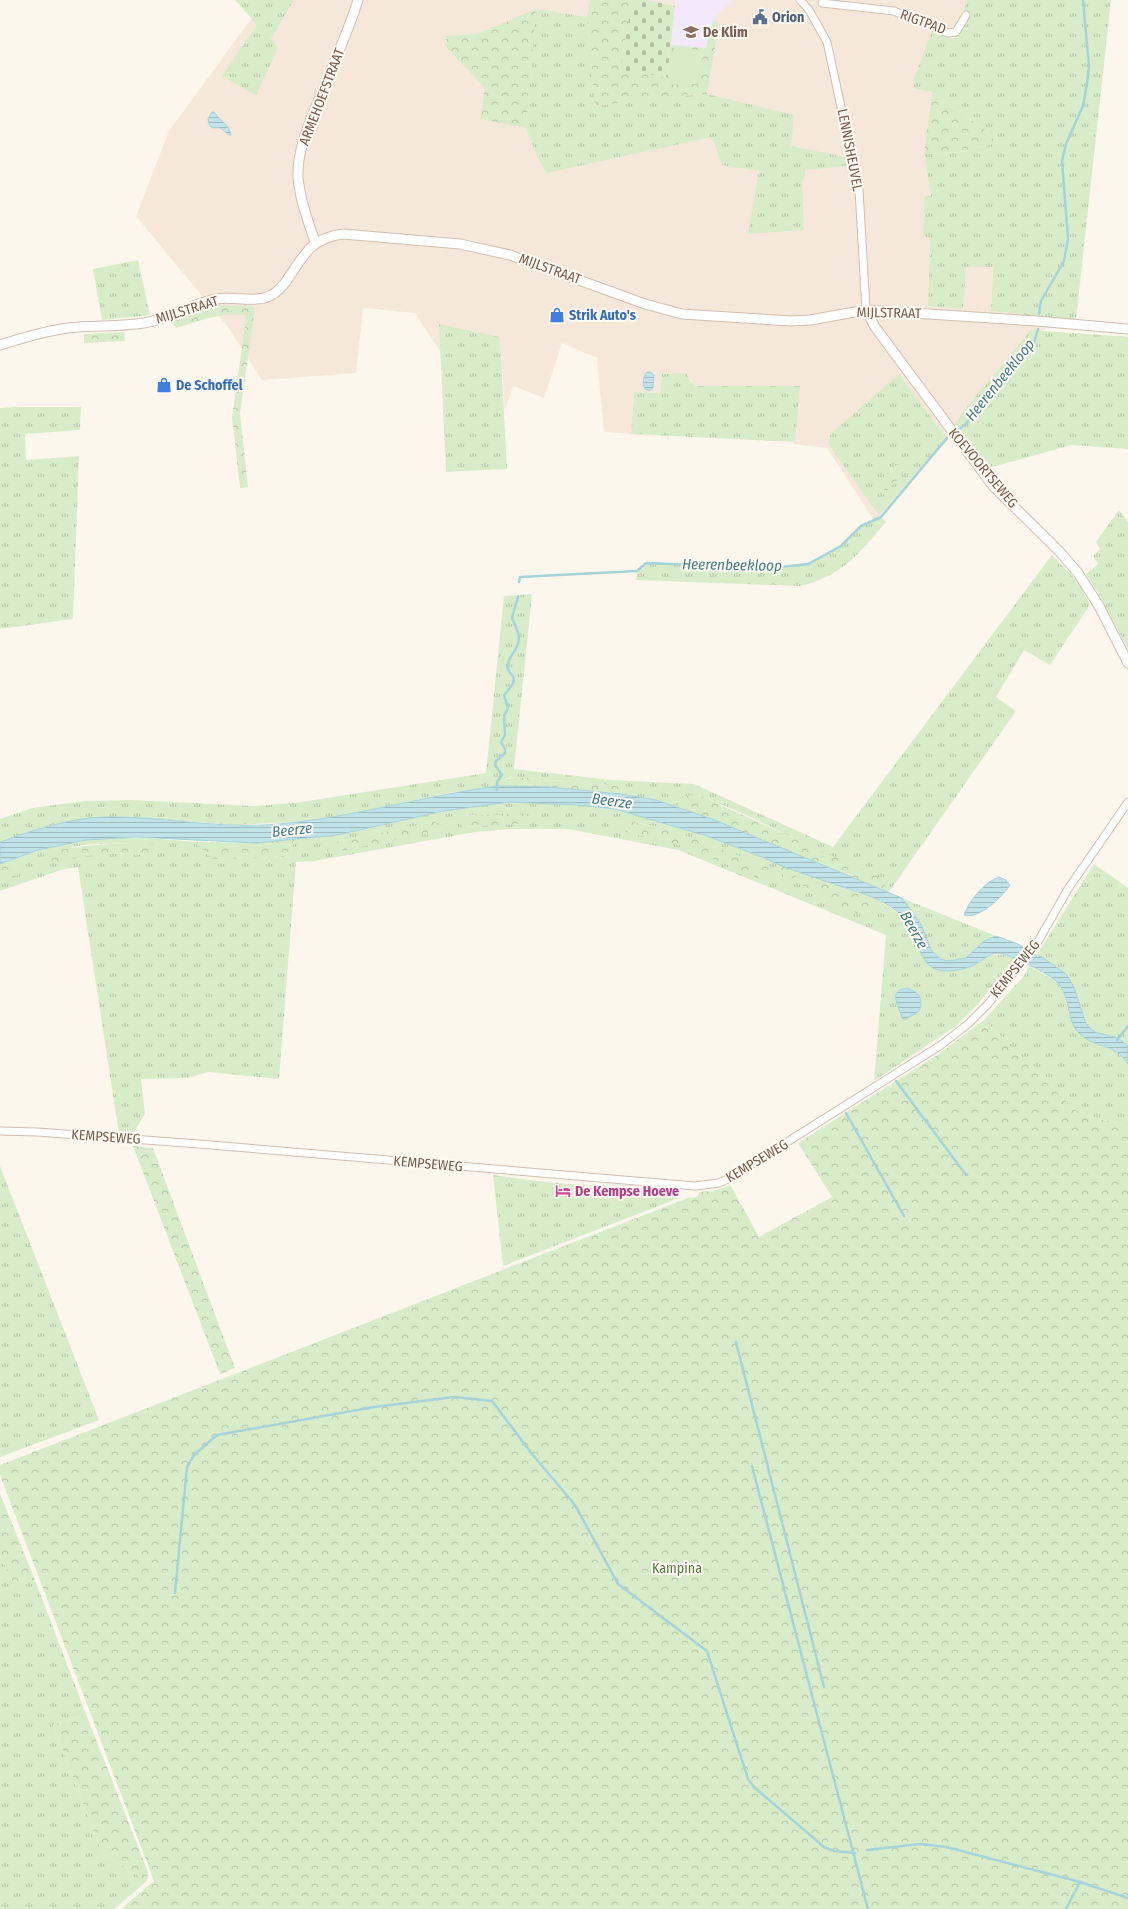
<svg xmlns="http://www.w3.org/2000/svg" width="1128" height="1909" font-family="'Fira Sans Condensed',sans-serif">
<defs>
<pattern id="grass-tufts" width="24" height="20" patternUnits="userSpaceOnUse"><rect width="24" height="20" fill="#d8ecc9"/><path d="M3 7l-1-3M5 7V3M7 7l1-3M15 17l-1-3M17 17v-4M19 17l1-3" fill="none" stroke="#b4c2a5"/></pattern>
<pattern id="forest-crowns" width="20" height="18" patternUnits="userSpaceOnUse"><rect width="20" height="18" fill="#d8ecc9"/><path d="M2 6a3 3 0 1 1 6 0M12 15a3 3 0 1 1 6 0" fill="none" stroke="#b4c2a5"/></pattern>
<pattern id="cemetery-stones" width="16" height="16" patternUnits="userSpaceOnUse"><rect width="16" height="16" fill="#d8ecc9"/><path d="M2 7V4a2 2 0 0 1 4 0v3zM10 15v-3a2 2 0 0 1 4 0v3z" fill="#b4c2a5"/></pattern>
<pattern id="water-rules" width="6" height="5" patternUnits="userSpaceOnUse"><rect width="6" height="5" fill="#bfe3e8"/><path d="M0 2.5h6" fill="none" stroke="#a0bbbe"/></pattern>
</defs>
<rect width="100%" height="100%" fill="#fdf6ec"/>
<path fill="#f5e8da" d="M 265,0 L 967,0 L 954,39 L 932,30 L 915,89 L 932,92 L 924,154 L 931,196 L 924,197 L 923,235 L 930,237 L 928,306 L 966,266 L 993,267 L 991,311 L 1056,317 L 875,522 L 827,448 L 793,444 L 796,391 L 698,393 L 687,375 L 662,374 L 660,393 L 634,392 L 631,434 L 604,432 L 597,358 L 562,343 L 544,398 L 513,386 L 505,410 L 500,337 L 444,357 L 415,313 L 363,308 L 356,373 L 262,380 L 228,327 L 136,216 L 169,131 Z"/>
<path fill="#f3e8fa" d="M 674,0 L 732,0 L 713,20 L 707,49 L 671,45 Z"/>
<path fill="url(#grass-tufts)" fill-rule="evenodd" d="M 235,0 L 294,0 L 271,39 L 278,48 L 256,95 L 222,76 L 257,25 Z
M 967,0 L 1111,0 L 1076,320 L 991,311 L 993,267 L 966,267 L 963,309 L 928,306 L 930,238 L 923,236 L 924,197 L 931,196 L 924,154 L 959,152 L 997,143 L 985,130 L 932,92 L 915,89 L 913,82 L 932,30 L 954,39 Z
M 536,9 L 587,17 L 595,106 L 665,97 L 707,94 L 794,115 L 791,146 L 845,157 L 847,166 L 805,170 L 805,179 L 802,180 L 804,230 L 748,234 L 759,171 L 722,165 L 712,137 L 547,173 L 539,161 L 526,128 Z
M 138,260 L 150,315 L 102,320 L 93,269 Z
M 439,324 L 500,337 L 507,469 L 446,472 Z
M 1031,330 L 1128,337 L 1128,449 L 1072,445 L 985,469 L 953,426 L 969,404 Z
M 686,373 L 690,381 L 696,386 L 800,386 L 795,442 L 631,434 L 634,392 L 660,393 L 662,374 Z
M 899,374 L 948,440 L 929,458 L 879,515 L 828,444 L 831,433 ZM 909,463 L 890,488 L 883,490 L 886,484 Z
M 14,407 L 81,407 L 80,430 L 25,434 L 26,460 L 79,456 L 73,619 L 0,629 L 0,408 Z
M 1119,510 L 1128,522 L 1128,649 L 1097,591 L 1086,574 L 1098,564 L 1093,556 L 1100,549 L 1096,542 Z
M 881,517 L 886,522 C 859,553 843,576 800,586 L 636,580 L 637,571 L 646,563 L 771,568 L 808,564 L 841,546 L 861,526 Z
M 1052,555 L 1078,582 L 1090,605 L 1050,665 L 1024,650 L 996,697 L 1016,711 L 889,892 L 884,891 L 885,883 L 744,814 L 699,795 L 679,801 L 679,807 L 656,800 L 621,794 L 622,789 L 620,786 L 516,777 L 507,778 L 500,784 L 500,786 L 448,793 L 363,812 L 308,821 L 236,825 L 128,817 L 56,824 L 0,842 L 0,819 L 32,808 L 85,801 L 131,800 L 255,806 L 301,802 L 486,773 L 504,596 L 532,594 L 514,769 L 612,780 L 694,784 L 833,847 Z
M 509,802 L 579,805 L 615,809 L 707,836 L 767,859 L 777,864 L 785,878 L 797,876 L 802,886 L 818,894 L 826,903 L 875,910 L 876,899 C 909,916 911,930 926,962 C 935,964 950,971 959,969 C 982,965 989,947 1015,958 L 978,1004 L 956,1026 L 874,1081 L 886,935 L 678,850 L 568,829 L 510,829 L 475,832 L 315,861 L 296,862 L 279,1079 L 208,1072 L 188,1078 L 141,1079 L 145,1114 L 132,1135 L 119,1134 L 78,867 L 61,870 L 0,891 L 0,882 L 17,875 L 18,868 L 9,861 C 28,854 47,847 68,843 C 110,833 154,839 196,842 L 205,853 L 214,858 L 260,858 L 283,856 L 291,851 L 295,839 L 337,835 L 443,811 ZM 475,815 L 484,826 L 463,827 L 460,819 L 463,816 ZM 627,821 L 668,829 L 710,845 L 690,848 L 675,843 ZM 434,822 L 326,847 L 331,843 ZM 149,843 L 147,855 L 106,853 L 83,856 L 71,847 L 91,844 Z
M 1094,864 L 1128,888 L 1128,1046 L 1118,1038 L 1095,1032 L 1086,1024 L 1074,987 L 1036,956 Z
M 902,898 L 996,936 L 984,941 L 966,958 L 948,961 L 940,959 L 931,950 L 921,924 Z
M 1029,966 L 1057,982 L 1064,994 L 1070,1018 L 1087,1040 L 1111,1047 L 1123,1056 L 1128,1064 L 1128,1130 L 1124,1124 L 1092,1118 L 1075,1110 L 984,1020 L 1024,976 Z
M 0,1166 L 99,1420 L 0,1457 Z
M 493,1175 L 536,1181 L 674,1193 L 675,1199 L 669,1202 L 503,1266 Z
M 0,1555 L 13,1582 L 35,1580 L 86,1714 L 53,1725 L 102,1853 L 147,1881 L 114,1909 L 0,1909 Z"/>
<path fill="url(#forest-crowns)" d="M 590,0 L 632,0 L 620,70 L 667,77 L 671,45 L 706,48 L 713,20 L 719,24 L 707,94 L 665,97 L 595,106 L 587,17 Z
M 536,9 L 526,128 L 480,119 L 485,88 L 447,48 L 446,36 L 478,34 Z
M 932,92 L 985,130 L 997,143 L 959,152 L 924,154 Z
M 215,305 L 253,306 L 255,309 L 240,413 L 248,487 L 240,488 L 232,417 L 246,319 L 244,315 C 220,312 199,321 176,328 L 172,321 Z
M 124,332 L 125,341 L 84,343 L 84,334 Z
M 908,457 L 910,458 C 910,465 889,492 883,493 L 886,484 L 885,478 L 889,470 Z
M 516,777 L 620,786 L 622,789 L 621,794 L 549,787 L 500,786 L 501,781 Z
M 699,795 L 883,879 L 885,883 L 884,891 L 679,807 L 679,801 L 683,796 Z
M 506,814 L 533,814 L 536,816 L 535,821 L 532,823 L 463,827 L 459,823 L 460,819 L 462,816 Z
M 627,821 L 668,829 L 769,867 L 769,877 L 764,881 L 690,848 L 626,832 L 624,829 L 624,823 Z
M 434,822 L 441,825 L 438,831 L 331,853 L 327,851 L 327,844 L 331,843 Z
M 295,839 L 291,851 L 283,856 L 260,858 L 214,859 L 205,853 L 196,842 L 257,843 Z
M 149,843 L 154,846 L 153,853 L 147,855 L 106,853 L 47,863 L 43,861 L 44,853 C 82,845 111,843 149,843 Z
M 9,861 L 18,868 L 17,876 L 0,882 L 0,864 Z
M 777,864 L 876,899 L 876,910 L 871,914 L 857,913 L 826,903 L 818,894 L 802,886 L 797,876 L 791,879 L 785,878 Z
M 984,1020 L 1075,1110 L 1092,1118 L 1124,1124 L 1128,1130 L 1128,1909 L 121,1909 L 154,1881 L 0,1475 L 0,1465 L 688,1198 L 697,1197 L 700,1192 L 712,1191 L 731,1186 L 759,1237 L 832,1197 L 798,1143 L 939,1054 Z
M 133,1146 L 153,1148 L 235,1368 L 220,1374 Z
M 0,1494 L 35,1580 L 13,1582 L 0,1555 Z
M 86,1714 L 148,1872 L 147,1881 L 102,1853 L 53,1725 Z"/>
<path fill="url(#cemetery-stones)" d="M 632,0 L 645,0 L 675,6 L 667,77 L 620,71 Z"/>
<path fill="#d8ecc9" d="M 674,47 L 704,51 L 696,84 L 670,85 Z"/>
<path fill="url(#water-rules)" stroke="#a5d3da" d="M 212,112 L 214,112 C 219,120 230,125 231,135 C 226,134 226,132 222,129 C 215,125 210,133 208,119 Z
M 647,372 L 651,372 L 654,375 L 653,388 L 649,391 L 645,389 C 642,385 643,376 647,372 Z
M 499,786 L 549,787 L 621,794 L 656,800 L 712,819 L 902,898 L 921,924 L 931,950 L 940,959 L 948,961 L 966,958 L 984,941 L 996,936 L 1018,944 L 1026,949 L 1026,953 L 1042,957 L 1066,974 L 1074,987 L 1086,1024 L 1095,1032 L 1118,1038 L 1128,1046 L 1128,1064 C 1115,1042 1093,1049 1078,1032 C 1068,1021 1070,1006 1064,993 C 1062,990 1060,985 1057,982 C 1051,975 1008,953 998,953 C 988,954 982,961 974,965 C 963,970 944,974 933,968 C 920,961 918,941 911,929 C 909,924 904,919 900,914 C 885,899 860,893 840,886 C 819,879 798,872 777,864 L 767,859 L 707,836 L 615,809 L 579,805 L 509,802 L 443,811 L 337,835 L 257,843 L 135,837 L 86,840 L 38,850 L 0,864 L 0,842 C 34,830 69,818 105,817 C 159,816 212,828 266,825 C 345,820 420,796 499,786 Z
M 999,877 L 1006,880 L 1010,885 C 1002,897 979,920 964,915 C 969,900 985,882 999,877 Z
M 907,988 C 918,993 921,994 921,1007 L 918,1012 L 906,1019 L 902,1018 C 900,1007 886,991 907,988 Z"/>
<g fill="none" stroke-linecap="round" stroke-linejoin="round">
<path stroke="#a5d3da" stroke-width="2.5" d="M 1039,314 L 1041,301 L 1064,261 L 1068,239 L 1062,161 L 1066,144 L 1083,106 L 1087,83 L 1089,66 L 1083,0
M 959,429 L 964,426 L 1034,343 L 1038,329
M 519,582 L 520,577 L 637,571 L 646,563 L 771,568 L 808,564 L 841,546 L 861,526 L 881,517 L 947,438
M 497,790 L 497,782 L 502,775 L 495,765 L 496,761 L 505,753 L 505,749 L 501,742 L 505,735 L 504,716 L 508,708 L 504,695 C 526,672 504,678 508,663 C 509,659 512,655 514,652 C 523,637 518,633 512,618 L 518,597
M 1117,1040 L 1128,1026
M 896,1081 L 966,1175
M 846,1113 L 904,1216
M 736,1342 L 824,1687
M 752,1466 L 868,1909
M 175,1593 L 187,1467 L 194,1455 L 217,1435 L 374,1407 L 454,1397 L 492,1401 L 532,1454 L 575,1505 L 618,1584 L 707,1651 L 748,1779 L 754,1787 L 824,1847 L 834,1851 L 855,1853
M 867,1850 L 920,1844 L 946,1847 L 1080,1882 L 1128,1898
M 1066,1909 L 1080,1882"/>
<g stroke="#d1beb0" stroke-width="9">
<path id="minor" d="M 800,0 L 809,10 L 827,42 L 859,190 L 866,310
M 822,3 L 894,11 L 948,33 L 956,32 L 966,15
M 0,1131 L 38,1132 L 199,1144 L 695,1186 L 719,1183 L 730,1178 L 941,1045 L 968,1024 L 988,1004 L 1036,945 L 1068,889 L 1128,802"/>
</g>
<g stroke="#d1beb0" stroke-width="11">
<path id="tertiary" d="M 315,242 C 308,221 300,200 298,177 C 297,149 310,122 320,96 C 333,64 348,33 358,0
M 866,310 L 875,327 L 993,486 L 1059,551 L 1078,573 L 1099,606 L 1128,663
M 0,345 C 22,338 45,331 68,328 C 93,325 119,327 144,323 C 169,319 191,304 216,299 C 233,296 253,303 270,296 C 278,292 284,285 289,277 C 305,253 312,238 343,234 L 460,244 L 510,255 L 645,304 L 682,314 L 791,321 L 810,320 L 866,310 L 1037,321 L 1128,329"/>
</g>
<use href="#minor" stroke="#fff" stroke-width="7"/>
<use href="#tertiary" stroke="#fff" stroke-width="9"/>
</g>
<defs>
<g id="civic-bare" transform="scale(1.2)"><path d="M-.6-6.5H3V-4.5H.6V-3L4-1V1h2V6H-6V1h2V-1L-.6-3ZM-1.2 2.5V6h2.4V2.5Z" fill="#5c6f8a" stroke="#fffaf3" stroke-width="2.5" paint-order="stroke"/></g>
<g id="school-bare" transform="scale(1.2)"><path d="M0-5L7-2L0 1L-7-2ZM-4 1L0 2.5L4 1V4Q0 6-4 4Z" fill="#8d6e63" stroke="#fffaf3" stroke-width="2.5" paint-order="stroke"/></g>
<g id="shop-bare" transform="scale(1.2)"><path d="M-5-2.5h2.3a2.7 3.5 0 0 1 5.4 0H5L5.5 6h-11ZM-1.5-2.5h3a1.5 2.3 0 0 0-3 0Z" fill="#3f7fe0" stroke="#fffaf3" stroke-width="2.5" paint-order="stroke"/></g>
<g id="hotel-bare" transform="scale(1.2)"><path d="M-6-4.5h1.5V1H6V5H4.5V3h-9V5H-6ZM-4 0a1.8 1.8 0 1 1 3.6 0ZM.5 0V-2.5h3Q6-2.5 6 0Z" fill="#d1479c" stroke="#fffaf3" stroke-width="2.5" paint-order="stroke"/></g>
</defs>
<g fill-rule="evenodd">
<use href="#civic-bare" x="760" y="17"/>
<use href="#school-bare" x="691" y="32"/>
<use href="#shop-bare" x="557" y="315"/>
<use href="#shop-bare" x="164" y="385"/>
<use href="#hotel-bare" x="563" y="1191"/>
</g>
<g text-anchor="middle" dominant-baseline="central" stroke-width="4" stroke-linejoin="round" paint-order="stroke">
<g font-size="14" font-weight="bold" fill="#4e5e75" stroke="#fffaf3" text-anchor="start">
<text x="772" y="17">Orion</text>
</g>
<g font-size="14" fill="#7a5c4d" stroke="#fffaf3">
<text transform="translate(923 22) rotate(20)">RIGTPAD</text>
<text transform="translate(322 97) rotate(-69)">ARMEHOEFSTRAAT</text>
<text transform="translate(850 150) rotate(79)">LENNISHEUVEL</text>
<text transform="translate(550 269) rotate(20)">MIJLSTRAAT</text>
<text transform="translate(187 310) rotate(-17)">MIJLSTRAAT</text>
<text transform="translate(889 313) rotate(1)">MIJLSTRAAT</text>
<text transform="translate(983 468) rotate(50)">KOEVOORTSEWEG</text>
<text transform="translate(1015 969) rotate(-51)">KEMPSEWEG</text>
<text transform="translate(106 1137) rotate(4)">KEMPSEWEG</text>
<text transform="translate(757 1161) rotate(-31)">KEMPSEWEG</text>
<text transform="translate(428 1164) rotate(5)">KEMPSEWEG</text>
</g>
<g font-size="14" font-weight="bold" fill="#785e54" stroke="#fffaf3" text-anchor="start">
<text x="703" y="32">De Klim</text>
</g>
<g font-size="14" font-weight="bold" fill="#366cbe" stroke="#fffaf3" text-anchor="start">
<text x="569" y="315">Strik Auto's</text>
<text x="176" y="385">De Schoffel</text>
</g>
<g font-size="14" font-weight="bold" fill="#b23c85" stroke="#fffaf3" text-anchor="start">
<text x="575" y="1191">De Kempse Hoeve</text>
</g>
<g font-size="14" fill="#537a41" stroke="#fffaf3">
<text x="677" y="1568">Kampina</text>
</g>
<g font-size="15" font-style="italic" fill="#437c86" stroke="#fffaf3">
<text transform="translate(1000 380) rotate(-51)">Heerenbeekloop</text>
<text transform="translate(732 565) rotate(1)">Heerenbeekloop</text>
<text transform="translate(612 801) rotate(8)">Beerze</text>
<text transform="translate(292 830) rotate(-6)">Beerze</text>
<text transform="translate(914 930) rotate(61)">Beerze</text>
</g>
</g>
</svg>
